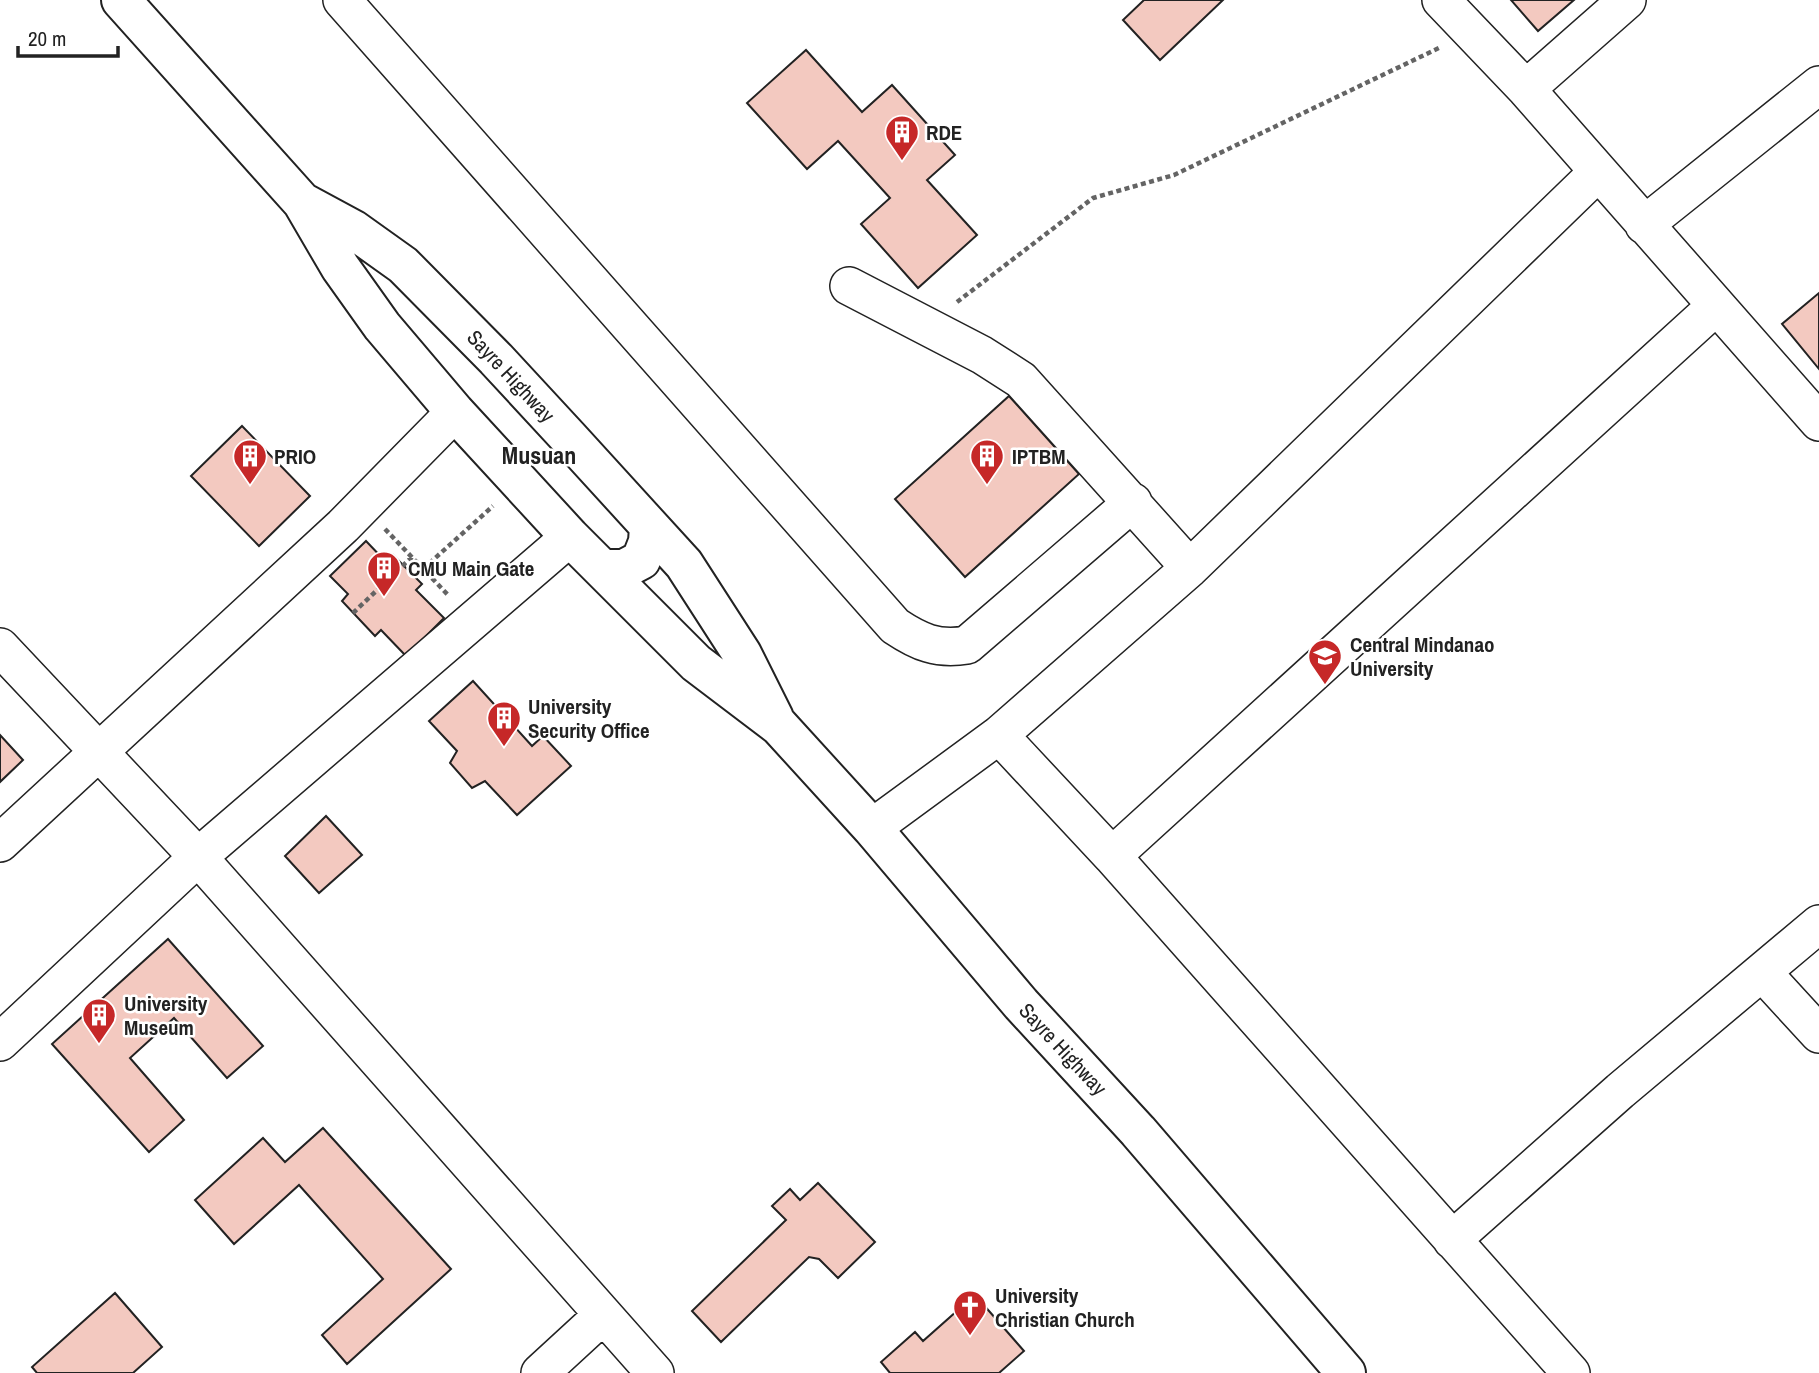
<svg xmlns="http://www.w3.org/2000/svg" width="1819" height="1373" font-family="'Archivo Narrow',sans-serif">
<rect width="100%" height="100%" fill="#fff"/>
<path fill="#f3c9c0" stroke="#222" stroke-width="2" d="M 1144,0 L 1223,0 L 1160,60 L 1123,20 Z
M 1511,0 L 1574,0 L 1538,31 Z
M 806,50 L 862,112 L 892,85 L 955,155 L 927,180 L 977,235 L 918,288 L 861,224 L 890,198 L 838,141 L 807,169 L 747,103 Z
M 1819,293 L 1819,369 L 1782,324 Z
M 1009,396 L 1079,474 L 965,577 L 895,499 Z
M 242,426 L 310,496 L 259,546 L 191,476 Z
M 366,541 L 386,562 L 393,555 L 422,584 L 416,590 L 444,618 L 406,656 L 381,630 L 375,636 L 342,601 L 348,594 L 330,576 Z
M 473,681 L 532,746 L 543,736 L 571,766 L 517,815 L 485,781 L 472,788 L 450,763 L 457,751 L 429,721 Z
M 0,735 L 23,760 L 0,782 Z
M 326,816 L 362,855 L 319,893 L 285,856 Z
M 168,939 L 263,1046 L 227,1078 L 174,1018 L 130,1058 L 184,1120 L 149,1152 L 52,1044 Z
M 323,1128 L 451,1269 L 347,1364 L 322,1335 L 383,1279 L 299,1185 L 234,1244 L 195,1200 L 263,1138 L 285,1162 Z
M 818,1183 L 875,1242 L 838,1278 L 819,1259 L 809,1257 L 721,1342 L 692,1311 L 786,1220 L 772,1206 L 790,1189 L 800,1200 Z
M 115,1293 L 162,1347 L 133,1373 L 37,1373 L 32,1367 Z
M 975,1295 L 1024,1351 L 999,1373 L 890,1373 L 881,1362 L 915,1332 L 923,1341 Z"/>
<g fill="none" stroke-linecap="round" stroke-linejoin="round">
<g stroke="#222" stroke-width="40">
<path id="minor" d="M 342,0 L 895,626 C 919,642 937,650 967,645 L 1133,502
M 1441,0 L 1526,89 L 1819,422
M 1526,89 L 1627,0
M 1644,225 L 1819,85
M 849,286 L 982,355 L 1021,380 L 1190,568 L 999,735 L 872,828
M 1190,568 L 1598,172
M 0,647 L 198,857 L 655,1373
M 999,735 L 1112,856 L 1715,307
M 0,843 L 343,526 L 455,412
M 1112,856 L 1571,1373
M 1763,973 L 1819,1034
M 0,1042 L 198,857 L 570,537
M 1452,1240 L 1620,1091 L 1819,924
M 540,1373 L 602,1316"/>
</g>
<g stroke="#222" stroke-width="42">
<path id="highway" d="M 121,0 L 302,202 L 340,267 L 382,326 L 455,412 L 570,537 L 696,663 L 779,726 L 872,828 L 1021,1004 L 1138,1131 L 1346,1373
M 304,203 L 354,230 L 403,265 L 496,359 L 570,439 L 684,564 L 742,654 L 774,718
M 603,569 L 624,569 L 641,560 L 648,542 L 649,526"/>
</g>
<path stroke="#646464" stroke-width="4.5" stroke-dasharray="5 3.5" stroke-linecap="butt" d="M 957,302 L 1093,198 L 1174,175 L 1441,47
M 385,529 L 449,596
M 423,569 L 493,506
M 353,613 L 412,557"/>
<use href="#minor" stroke="#fff" stroke-width="37"/>
<use href="#highway" stroke="#fff" stroke-width="38"/>
</g>
<defs>
<g id="building-pin" transform="scale(1.75)"><path d="M0 17L-7.5 6A9.5 9.5 0 1 1 7.5 6Z" fill="#c62828" stroke="#fff"/><path d="M-4-6H4V6H1V3H-1V6H-4ZM-2.5-4.3h1.7v1.8h-1.7ZM.8-4.3h1.7v1.8H.8ZM-2.5-1h1.7V.8h-1.7ZM.8-1h1.7V.8H.8Z" fill="#fff"/></g>
<g id="university-pin" transform="scale(1.75)"><path d="M0 17L-7.5 6A9.5 9.5 0 1 1 7.5 6Z" fill="#c62828" stroke="#fff"/><path d="M0-5L7-2L0 1L-7-2ZM-4 1L0 2.5L4 1V4Q0 6-4 4Z" fill="#fff"/></g>
<g id="church-pin" transform="scale(1.75)"><path d="M0 17L-7.5 6A9.5 9.5 0 1 1 7.5 6Z" fill="#c62828" stroke="#fff"/><path d="M-1.2-6h2.4v3.5h3.3v2.4h-3.3V6h-2.4V-.1h-3.3v-2.4h3.3Z" fill="#fff"/></g>
</defs>
<g fill-rule="evenodd">
<use href="#building-pin" x="902" y="132"/>
<use href="#building-pin" x="250" y="456"/>
<use href="#building-pin" x="987" y="456"/>
<use href="#building-pin" x="384" y="568"/>
<use href="#university-pin" x="1325" y="656"/>
<use href="#building-pin" x="504" y="718"/>
<use href="#building-pin" x="99" y="1015"/>
<use href="#church-pin" x="970" y="1307"/>
</g>
<g text-anchor="middle" dominant-baseline="central" stroke-width="5" stroke-linejoin="round" paint-order="stroke">
<g font-size="21" font-weight="bold" fill="#222" stroke="#fff" text-anchor="start">
<text x="926" y="132">RDE</text>
<text x="274" y="456">PRIO</text>
<text x="1012" y="456">IPTBM</text>
<text x="408" y="568">CMU Main Gate</text>
<text x="1350" y="644">Central Mindanao<tspan x="1350" dy="24">University</tspan></text>
<text x="528" y="706">University<tspan x="528" dy="24">Security Office</tspan></text>
<text x="124" y="1003">University<tspan x="124" dy="24">Museum</tspan></text>
<text x="995" y="1295">University<tspan x="995" dy="24">Christian Church</tspan></text>
</g>
<g font-size="21" fill="#222" stroke="#fff">
<text transform="translate(511 376) rotate(47)">Sayre Highway</text>
<text transform="translate(1063 1049) rotate(47)">Sayre Highway</text>
</g>
<g font-size="24" font-weight="bold" fill="#222" stroke="#fff">
<text x="539" y="455">Musuan</text>
</g>
</g>
<path d="M18 46v10h100v-10" fill="none" stroke="#222222" stroke-width="3.5"/>
<text x="28" y="46" font-size="21" fill="#222222" stroke="#ffffff" stroke-width="5" paint-order="stroke">20 m</text>
</svg>
